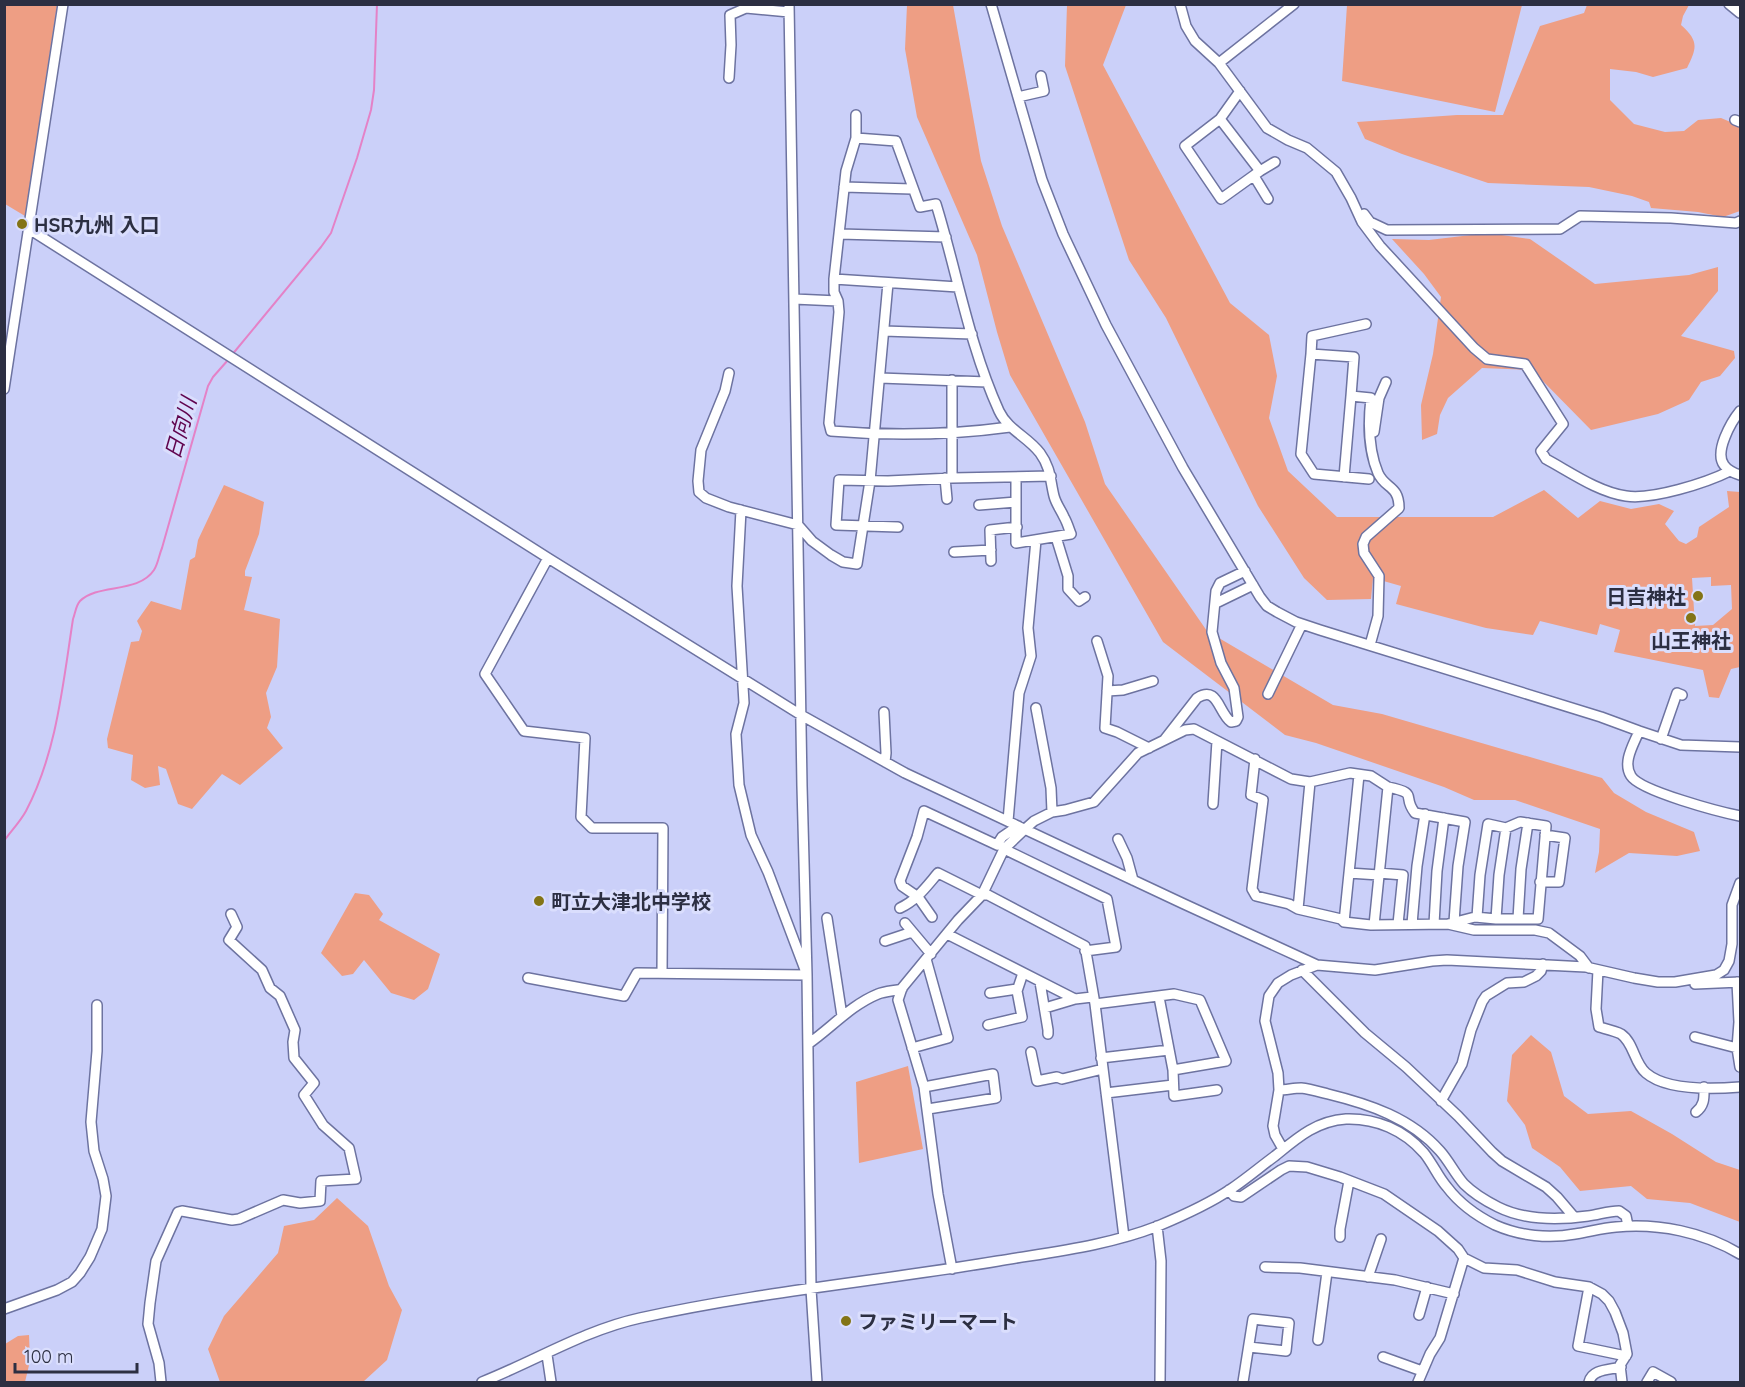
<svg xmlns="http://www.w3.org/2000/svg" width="1745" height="1387" font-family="Quicksand,'Noto Sans JP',sans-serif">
<rect width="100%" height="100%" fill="#cbd0f9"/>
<path fill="#ee9e84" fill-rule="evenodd" d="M 5,4 L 57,5 L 25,216 L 5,204 Z
M 907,5 L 953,5 L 981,161 L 1002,226 L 1085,422 L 1105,484 L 1207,631 L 1333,705 L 1382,714 L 1602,778 L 1614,793 L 1646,812 L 1694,832 L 1700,851 L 1677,856 L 1629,853 L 1595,873 L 1599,852 L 1600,829 L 1515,800 L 1474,800 L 1444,787 L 1316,743 L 1285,735 L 1163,642 L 1010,375 L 997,332 L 977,255 L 917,117 L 905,49 Z
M 1067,5 L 1126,5 L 1103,65 L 1230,303 L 1269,335 L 1277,376 L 1269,418 L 1288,471 L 1337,517 L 1493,517 L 1544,490 L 1578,518 L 1600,501 L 1631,509 L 1659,504 L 1674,511 L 1665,524 L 1679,541 L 1686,544 L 1697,537 L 1699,527 L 1729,507 L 1727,491 L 1740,492 L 1740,667 L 1731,669 L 1719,698 L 1709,697 L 1703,670 L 1614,652 L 1620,630 L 1600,624 L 1597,635 L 1540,621 L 1533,635 L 1486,628 L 1396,604 L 1401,586 L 1373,578 L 1371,599 L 1327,600 L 1304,578 L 1258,506 L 1166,318 L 1129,260 L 1065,66 ZM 1711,577 L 1711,586 L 1731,585 L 1732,609 L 1713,625 L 1695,626 L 1692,578 Z
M 1347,5 L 1522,5 L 1495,112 L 1342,81 Z
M 1587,5 L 1689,5 L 1683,16 L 1681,25 C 1699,41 1697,48 1687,68 L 1653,77 L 1636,72 L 1610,69 L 1610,100 L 1634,124 L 1665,132 L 1684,131 L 1698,120 L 1721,118 L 1740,126 L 1740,211 L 1723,217 L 1698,212 L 1651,208 L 1649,202 L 1632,196 L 1589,187 L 1488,183 L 1402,154 L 1365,139 L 1357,122 L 1457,115 L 1503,115 L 1540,26 L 1584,13 Z
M 1488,233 L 1530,239 L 1595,284 L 1689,275 L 1718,267 L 1718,291 L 1681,336 L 1734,351 L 1735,358 L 1720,376 L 1701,382 L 1689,400 L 1658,414 L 1591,430 L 1532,370 L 1482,368 L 1448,398 L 1440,415 L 1437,434 L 1422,440 L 1421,405 L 1433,354 L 1441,297 L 1424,274 L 1392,239 L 1429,240 Z
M 224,485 L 264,502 L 259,534 L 245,571 L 245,576 L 252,577 L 244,610 L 280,619 L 277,667 L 266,693 L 271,717 L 267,728 L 283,748 L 240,785 L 222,774 L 192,809 L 178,804 L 166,769 L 158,766 L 160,785 L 145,788 L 131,780 L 133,755 L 108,748 L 107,739 L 131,642 L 139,641 L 142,631 L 137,621 L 151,601 L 181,610 L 190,560 L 195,557 L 198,540 Z
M 355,893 L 369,895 L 383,914 L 379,920 L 440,954 L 428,989 L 414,1000 L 391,993 L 364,960 L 353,974 L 342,976 L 321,953 Z
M 1531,1035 L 1551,1052 L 1564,1096 L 1588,1114 L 1631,1111 L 1672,1134 L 1716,1162 L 1740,1170 L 1740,1222 L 1690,1203 L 1647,1199 L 1631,1186 L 1580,1191 L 1560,1167 L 1532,1148 L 1525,1125 L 1507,1101 L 1512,1055 Z
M 908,1066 L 923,1149 L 859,1163 L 856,1082 Z
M 337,1198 L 368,1226 L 389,1286 L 402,1310 L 387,1360 L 363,1382 L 220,1382 L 208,1349 L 224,1316 L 278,1253 L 284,1226 L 314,1220 Z
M 29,1335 L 30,1361 L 25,1382 L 5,1382 L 5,1344 L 18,1336 Z"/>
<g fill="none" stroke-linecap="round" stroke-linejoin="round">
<path stroke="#e482c7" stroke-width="2" d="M 231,356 L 321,247 L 331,233 L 357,158 L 371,110 L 374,90 L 377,4
M 4,841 C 11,831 20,822 26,811 C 57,752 63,683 73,619 C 75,614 76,605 80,601 C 98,583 138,594 154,570 C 158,564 159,555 162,548 L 208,386 L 213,377 L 228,360"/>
<g stroke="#6d73a0" stroke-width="12">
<path id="minor" d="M 789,4 L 802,786 L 807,975 L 811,1289 L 817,1382
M 991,4 L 1042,180 L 1063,234 L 1106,325 L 1183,468 L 1260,597 L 1267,606 L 1277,612 L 1296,622 L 1320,630 L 1601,717 L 1639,731 L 1681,745 L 1740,747
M 1180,4 L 1186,26 L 1195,41 L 1219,63 L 1267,128 L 1288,140 L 1307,148 L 1336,172 L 1351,198 L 1362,222 L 1380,246 L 1474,348 L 1487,359 L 1525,364 L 1563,424 L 1541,451 L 1546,459 C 1570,472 1598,492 1626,496 C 1652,500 1706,483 1730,471
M 1729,4 L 1740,13
M 1219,63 L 1294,4
M 729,78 L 731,45 L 730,15 L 746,8 L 789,12
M 1018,97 L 1044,91 L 1041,76
M 1220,119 L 1260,171 L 1221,199 L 1185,146 L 1220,119 L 1240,91
M 1735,120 L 1740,122
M 856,138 L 856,115
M 1260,171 L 1275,162
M 1254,176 L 1268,199
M 844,187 L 912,189
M 1364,214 L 1370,222 L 1387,230 L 1560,229 L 1580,216 L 1671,218 L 1736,223 L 1740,221
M 29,229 L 548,558 L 801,715 L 905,773 L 1184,904 L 1317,965
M 840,234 L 946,237
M 958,287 L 834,279 L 846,171 L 856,138 L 896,141 L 920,207 L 936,204 C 957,272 969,345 999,411 C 1008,430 1028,437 1040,453 C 1051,468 1050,480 1054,496 C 1056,504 1061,510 1064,517 C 1067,522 1069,529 1071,534 L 1016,543 L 1016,477
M 794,299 L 838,301 L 834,292 L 834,279
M 838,301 L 839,312 L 829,423 L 831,431 C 890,436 951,435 1010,427
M 884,331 L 972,334
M 1311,354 L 1312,336 L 1366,324
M 729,373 L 725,391 L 701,450 L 698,481 L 699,492 L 706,498 L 729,507 L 798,525 L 812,541 L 831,555 L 843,562 L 857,564 L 870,481 L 888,283
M 880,378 L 987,382
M 4,389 L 63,4
M 1740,411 C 1731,422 1714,452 1724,465 C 1728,471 1734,473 1740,475
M 1374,432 L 1379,398 L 1386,382
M 1344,477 L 1351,396
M 945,478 L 947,499
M 952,478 L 952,380
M 1369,479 L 1314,474 L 1301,454 L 1311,354 L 1354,357 L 1351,396 L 1371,398 C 1368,424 1368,449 1378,473 C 1385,489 1399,485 1399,508 L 1366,537 L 1363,544 L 1364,553 L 1379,576 L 1378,616 L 1370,645
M 979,505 L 1016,502
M 898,527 L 836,525 L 839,480 L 888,481 L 952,478 L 1051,476
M 1056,537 L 1068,576 L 1068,589 L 1079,601 L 1085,597
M 954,552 L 991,550
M 548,558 L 485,674 L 524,731 L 585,738 L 581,817 L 592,828 L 663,828 L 662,973
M 991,561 L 990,530 L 1017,527
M 1216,603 L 1253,585
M 1097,641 L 1108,676 L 1105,728 L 1117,732 L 1149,748
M 1107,691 L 1123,690 L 1153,681
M 1268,694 L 1302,624
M 1036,708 L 1051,788 L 1052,812
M 884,712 L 886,753 L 885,762
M 1639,731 C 1634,744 1622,762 1631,776 C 1640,791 1720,812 1740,816
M 1165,739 L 1197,698 C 1218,685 1218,712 1231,722 L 1236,721 L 1238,717 L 1234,688 L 1221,663 L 1212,632 L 1216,591 L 1220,583 L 1245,571
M 1661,739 L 1677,693 L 1682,695
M 1255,759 L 1251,795 L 1263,800 L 1252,889 L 1256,896 L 1289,904 L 1298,909 L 1341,919 L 1344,922 L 1371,925 L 1448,924 L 1475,917 L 1496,919 L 1538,919 L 1546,826 L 1520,822 L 1506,828 L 1488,824 L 1480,875 L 1477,917
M 1213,804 L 1217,741
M 1008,821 L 1019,693 L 1031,656 L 1028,628 L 1036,540
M 1118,839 L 1127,858 L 1133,880
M 1004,849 L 1107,899 L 1116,947 L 1085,951
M 1349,873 L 1379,875
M 1379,873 L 1403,875 L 1398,924
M 1540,882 L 1559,882 L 1565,838 L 1545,835
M 900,908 C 917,900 926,887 938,873 L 982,895 L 988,895 L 1085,946 L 1095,1004 L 1124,1237
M 1298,909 L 1310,782
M 932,917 L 918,897 L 902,886 L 900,881 L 917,837 L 924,811 L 997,845 L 1002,837 L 1018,826
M 827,918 L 842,1016
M 1496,919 L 1499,875 L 1506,828
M 1518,919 L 1521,869 L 1528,823
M 1344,922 L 1359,775
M 905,923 L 931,954
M 1412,924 L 1417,866 L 1425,814
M 1434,924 L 1437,871 L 1444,818
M 1448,924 L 1474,930 L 1535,930 L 1549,933 L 1580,956 L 1589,968
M 1374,925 L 1388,787 C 1420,794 1401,795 1415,813 L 1465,822 L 1458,866 L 1454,922
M 947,934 L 1075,999 L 1092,997
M 885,941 L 912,932
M 1302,970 L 1365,1033 L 1406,1067 L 1458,1116 L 1492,1152 L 1502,1161 L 1546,1187 L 1557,1197 L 1574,1217
M 1598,970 L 1596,1009 L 1599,1027 C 1606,1029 1615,1031 1621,1034 C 1634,1043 1634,1063 1646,1073 C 1667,1091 1715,1089 1740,1087
M 528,978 L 624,996 L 637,973 L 807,975 L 768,872 L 751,835 L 739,785 L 736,734 L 744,703 L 737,586 L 741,510
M 1040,982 L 1048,1030 L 1048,1034
M 1737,982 L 1739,1022 L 1737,1048 L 1740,1067
M 1695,984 L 1740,982
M 990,993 L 1017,989
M 1159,997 L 1173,1070
M 1095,1004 L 1174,994 L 1200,1000 L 1226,1061 L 1173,1070 L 1174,1096 L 1217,1090
M 1045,1008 L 1075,999
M 988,1025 L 1022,1017 L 1017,991 L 1023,973
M 1695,1037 L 1737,1048
M 808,1044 C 831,1028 851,1005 878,994 C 885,991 894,991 902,989
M 912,1048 L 948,1038 L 926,959
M 1031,1052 L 1037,1081 L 1057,1077 L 1062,1079 L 1103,1069
M 1101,1058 L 1169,1050
M 924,1087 L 993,1074 L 996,1098 L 928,1109
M 1279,1090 C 1286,1090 1294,1088 1301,1088 C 1310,1089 1320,1092 1328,1094 C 1369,1104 1411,1118 1440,1151 C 1449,1161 1455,1174 1464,1184 C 1473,1193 1486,1201 1498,1207 C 1524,1220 1559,1220 1588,1216 C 1598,1215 1608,1211 1619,1211 L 1626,1216 L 1628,1226
M 1106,1093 L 1173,1085
M 1441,1101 L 1462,1064 L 1471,1030 L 1482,1002 L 1486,996 L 1507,983 L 1524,982 L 1536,976 L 1541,971 L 1543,964
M 1696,1112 C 1705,1105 1704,1097 1704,1087
M 1283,1149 L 1275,1135 L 1273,1126 L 1279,1090 L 1278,1073 L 1265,1021 L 1269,996 L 1278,983 L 1291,975 L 1317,965 L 1375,970 L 1432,961 L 1447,960 L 1586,967 L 1634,978 L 1658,982 L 1675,982 L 1716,975 L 1724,970 L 1729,961 L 1732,944 L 1732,905 L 1740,883
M 1229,1190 L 1234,1196 L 1241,1197 L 1281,1170 L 1289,1166 L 1307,1167 L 1340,1177 L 1384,1194 L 1438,1231 L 1458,1249 L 1464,1258 L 1484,1268 L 1517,1270 L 1555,1282 L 1589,1287 L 1602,1294 L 1609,1301 L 1615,1312 L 1623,1333 L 1627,1354 L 1620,1365 L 1622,1382
M 1157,1226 L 1161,1261 L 1160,1382
M 1340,1237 L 1340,1229 L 1349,1181
M 1265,1267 L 1300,1268 L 1395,1280 L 1454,1294
M 952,1269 L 938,1194 L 924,1087 L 898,1000 L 902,988 L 958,920 L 982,895 L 1004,849 L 1025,829 L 1034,821 L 1052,812 L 1065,810 L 1094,802 L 1138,753 L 1185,730 L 1194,729 L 1291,779 L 1310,782 L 1350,773 L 1371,776 L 1388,787
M 1368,1277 L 1381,1239
M 1589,1287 L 1578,1346 L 1626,1356
M 4,1309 L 57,1290 L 72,1282 L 80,1273 L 90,1257 L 102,1229 L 106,1196 L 103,1179 L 94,1151 L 91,1122 L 97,1051 L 97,1005
M 1419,1315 L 1427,1287
M 1318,1340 L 1327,1272
M 547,1355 L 551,1382
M 1383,1357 L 1422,1371
M 161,1382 L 159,1363 L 148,1324 L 150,1303 L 156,1261 L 178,1212 L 182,1211 L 232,1220 L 239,1219 L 283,1200 L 300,1203 L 320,1201 L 321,1181 L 356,1179 L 349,1148 L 323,1125 L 304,1095 L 314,1083 L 294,1058 L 293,1042 L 295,1030 L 280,996 L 270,988 L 262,970 L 229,940 L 237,927 L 231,914
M 482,1382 C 535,1361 585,1330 640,1318 C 758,1292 879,1281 998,1261 C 1051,1252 1107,1246 1158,1226 C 1182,1216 1209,1204 1231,1189 C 1246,1179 1260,1167 1275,1156 C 1297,1138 1316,1121 1346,1119 C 1376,1118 1404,1130 1424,1153 C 1433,1164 1438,1177 1447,1187 C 1459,1203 1477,1216 1495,1225 C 1520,1236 1549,1239 1575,1234 C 1589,1232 1602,1228 1616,1227 C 1659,1223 1703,1232 1740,1254
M 1243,1382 L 1253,1319 L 1289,1323 L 1286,1351 L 1249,1347
M 1418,1382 L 1430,1354 L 1440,1338 L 1464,1258
M 1589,1382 C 1592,1369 1609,1370 1621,1367
M 1647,1382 L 1653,1372 L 1671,1382"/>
</g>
<use href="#minor" stroke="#fff" stroke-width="9"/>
</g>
<g fill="#837416" stroke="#dadefd" stroke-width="2">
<circle cx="22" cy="224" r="6"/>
<circle cx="1698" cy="596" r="6"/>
<circle cx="1691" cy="618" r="6"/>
<circle cx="539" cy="901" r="6"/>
<circle cx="846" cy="1321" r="6"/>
</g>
<g text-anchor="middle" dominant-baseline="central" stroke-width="6" stroke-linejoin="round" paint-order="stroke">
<g font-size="20" font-weight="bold" fill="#2c2f42" stroke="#dadefd" text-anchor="start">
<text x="34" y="224">HSR九州 入口</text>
<text x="1686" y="596" text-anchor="end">日吉神社</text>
<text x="1691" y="640" text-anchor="middle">山王神社</text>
<text x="551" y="901">町立大津北中学校</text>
<text x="858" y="1321">ファミリーマート</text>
</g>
<g font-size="21" font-style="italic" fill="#60044e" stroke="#dadefd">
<text transform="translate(180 428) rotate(-74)">日向川</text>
</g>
</g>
<rect width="1745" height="1387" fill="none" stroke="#2c2f42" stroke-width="12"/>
<path d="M15 1363v9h122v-9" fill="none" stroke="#2c2f42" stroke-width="3"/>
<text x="24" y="1363" font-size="18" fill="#2c2f42" stroke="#dadefd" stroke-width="4.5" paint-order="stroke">100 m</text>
</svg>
